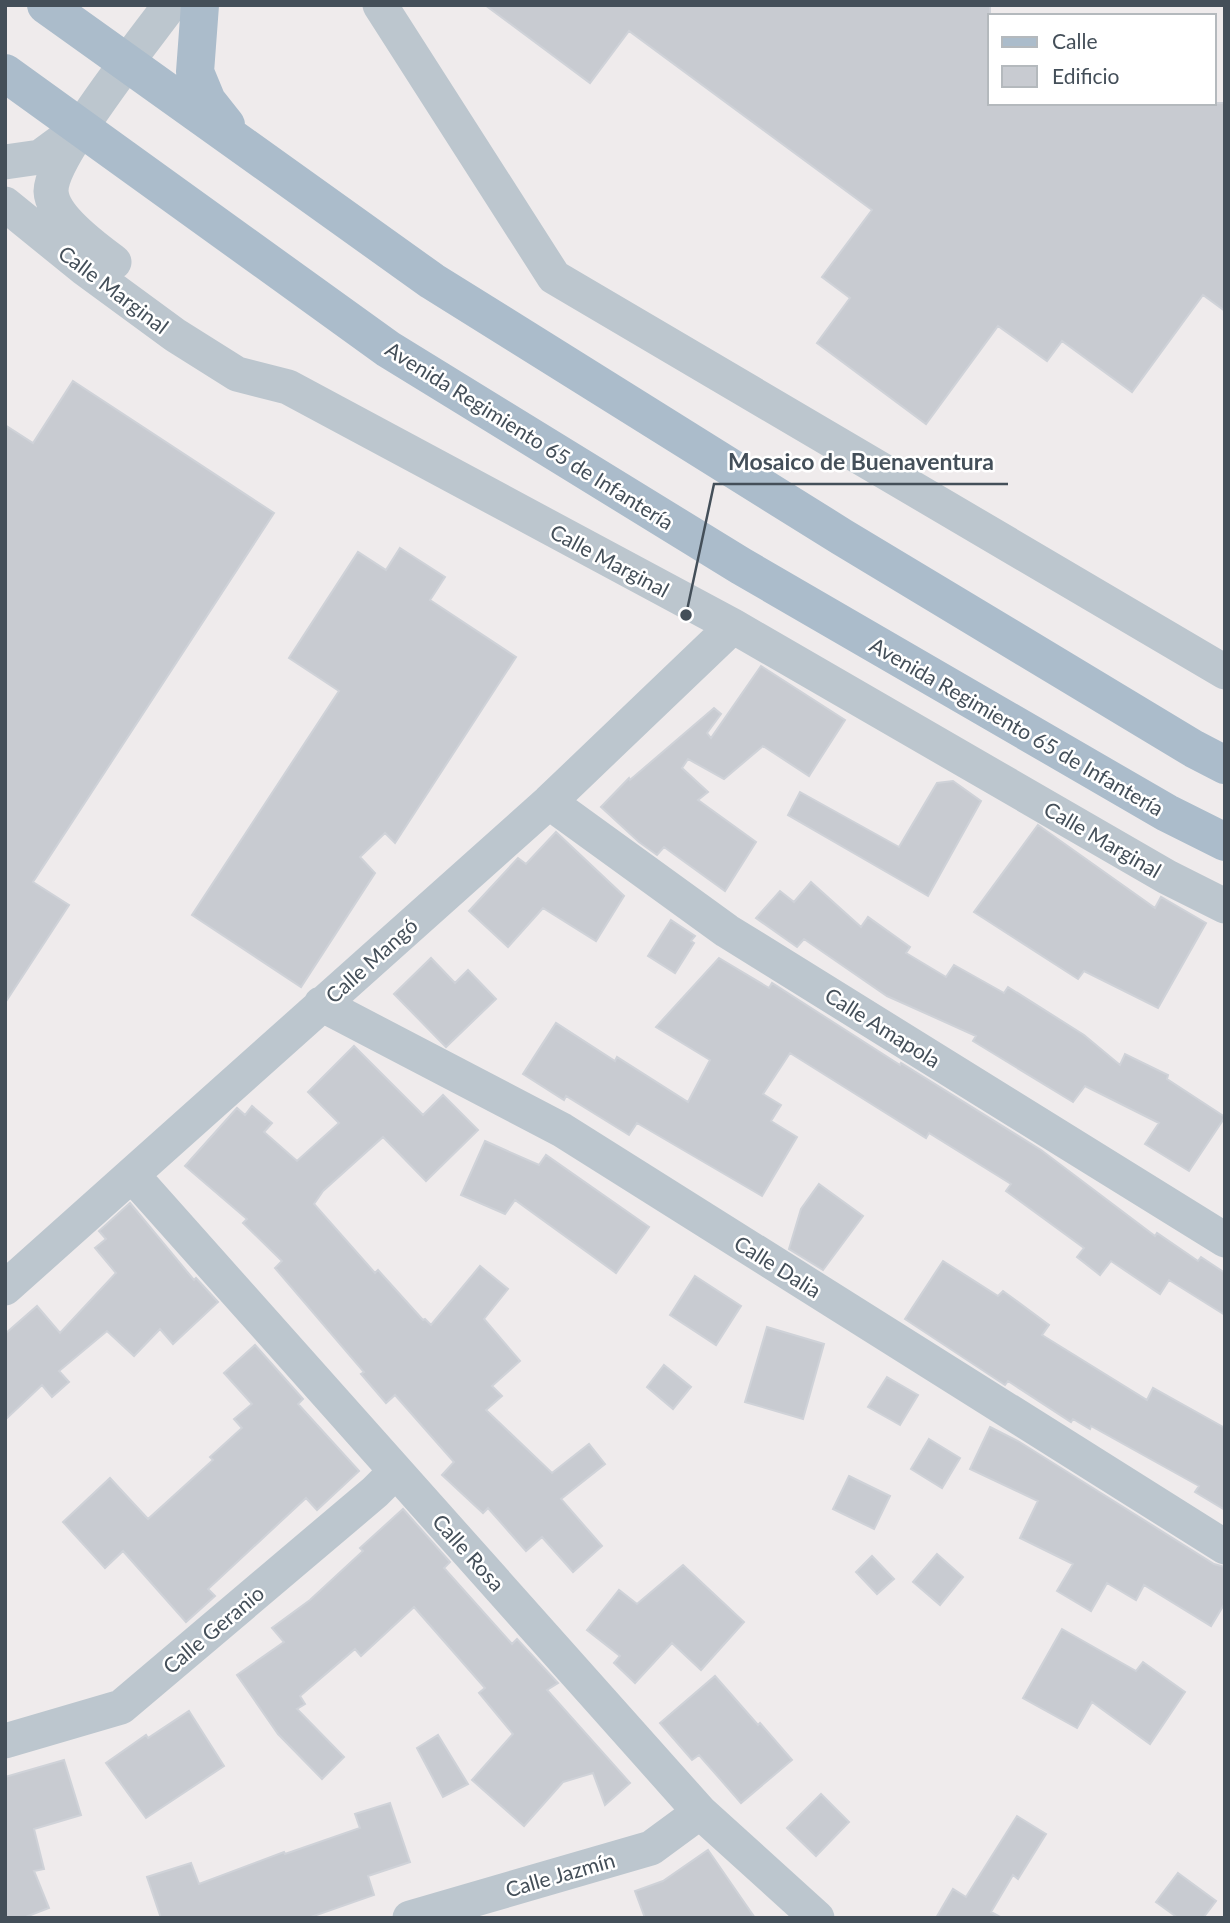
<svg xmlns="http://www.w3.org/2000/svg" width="1230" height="1923" font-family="Lato,sans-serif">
<rect width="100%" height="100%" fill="#efebec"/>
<path fill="#c8cbd1" stroke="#cfd2d8" stroke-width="2" d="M 485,5 L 990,5 L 990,103 L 1225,103 L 1225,311 L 1203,295 L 1132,392 L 1062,341 L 1047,361 L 998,326 L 926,424 L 817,343 L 850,298 L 822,277 L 872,210 L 629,31 L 590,83 Z
M 73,381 L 274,513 L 33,882 L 69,905 L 5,1003 L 5,425 L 33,443 Z
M 400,548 L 445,577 L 430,600 L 516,657 L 395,843 L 385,833 L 360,857 L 375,873 L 301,987 L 192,915 L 339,691 L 289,658 L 358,552 L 386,570 Z
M 761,666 L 845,720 L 809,776 L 763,746 L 724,779 L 688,759 L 682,768 L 708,792 L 698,800 L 756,842 L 725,891 L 664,847 L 657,855 L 639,842 L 601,807 L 629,778 L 630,780 L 714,708 L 721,714 L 707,733 L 711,738 Z
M 953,781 L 981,801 L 928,896 L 788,815 L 800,792 L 899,847 L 937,783 Z
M 1038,825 L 1155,908 L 1161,897 L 1206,923 L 1158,1008 L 1084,971 L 1078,979 L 974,912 Z
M 556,832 L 624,896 L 596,941 L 543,908 L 508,947 L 469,911 L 518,858 L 526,864 Z
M 811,882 L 861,927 L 868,917 L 910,947 L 906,953 L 946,977 L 954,965 L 1004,993 L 1008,987 L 1084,1035 L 1120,1065 L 1125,1054 L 1168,1075 L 1167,1079 L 1225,1117 L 1189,1171 L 1145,1144 L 1159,1123 L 1085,1086 L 1073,1102 L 973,1041 L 976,1036 L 887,996 L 804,939 L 797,947 L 756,918 L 780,891 L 794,902 Z
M 671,920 L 695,936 L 691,941 L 694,943 L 675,973 L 648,956 Z
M 431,958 L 455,983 L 468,970 L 496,999 L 446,1047 L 394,994 Z
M 719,958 L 769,988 L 772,983 L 900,1065 L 901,1063 L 1041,1150 L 1155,1236 L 1157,1233 L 1198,1261 L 1201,1257 L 1225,1273 L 1225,1315 L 1169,1280 L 1160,1294 L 1111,1261 L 1100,1275 L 1077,1257 L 1084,1248 L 1006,1191 L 1011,1184 L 929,1133 L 926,1138 L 790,1053 L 763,1094 L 781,1105 L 771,1121 L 797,1137 L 762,1196 L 637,1123 L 629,1135 L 566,1096 L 564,1100 L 523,1074 L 556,1023 L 615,1061 L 617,1057 L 688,1102 L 710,1060 L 656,1027 Z
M 354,1046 L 423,1115 L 443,1095 L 478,1130 L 426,1181 L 383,1137 L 323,1191 L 314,1204 L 375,1273 L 378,1270 L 423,1320 L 425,1319 L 431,1325 L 480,1266 L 508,1289 L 484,1319 L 520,1361 L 492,1386 L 502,1396 L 486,1410 L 552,1473 L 589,1444 L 605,1464 L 561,1499 L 602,1546 L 573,1572 L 542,1537 L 526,1551 L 488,1508 L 483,1513 L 442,1475 L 454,1462 L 395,1395 L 386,1403 L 361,1374 L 364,1372 L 275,1268 L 282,1261 L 243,1223 L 247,1219 L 185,1166 L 237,1108 L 245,1115 L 252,1106 L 272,1123 L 264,1132 L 297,1161 L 339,1123 L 308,1092 Z
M 485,1141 L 539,1165 L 546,1155 L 649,1227 L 616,1273 L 515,1200 L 505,1214 L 461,1195 Z
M 819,1184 L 863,1216 L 823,1270 L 789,1249 L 801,1209 Z
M 130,1203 L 194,1280 L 196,1278 L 218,1302 L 173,1344 L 160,1329 L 134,1356 L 107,1331 L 59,1371 L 69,1382 L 52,1397 L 42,1385 L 5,1420 L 5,1334 L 37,1306 L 60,1333 L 116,1273 L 95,1248 L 106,1239 L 99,1231 Z
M 943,1261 L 998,1296 L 1003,1291 L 1049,1325 L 1042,1335 L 1147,1400 L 1153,1388 L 1225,1428 L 1225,1510 L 1195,1492 L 1199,1486 L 1091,1426 L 1090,1429 L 1073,1419 L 1071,1422 L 1008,1381 L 1005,1385 L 905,1319 Z
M 695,1276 L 741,1306 L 716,1345 L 670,1315 Z
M 767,1327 L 824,1344 L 803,1419 L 745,1402 Z
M 255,1345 L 303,1399 L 298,1404 L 359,1471 L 317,1510 L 306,1498 L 208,1589 L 215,1596 L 186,1622 L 123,1551 L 105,1568 L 63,1522 L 110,1478 L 148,1519 L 213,1460 L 210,1457 L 242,1428 L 234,1419 L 252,1404 L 224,1373 Z
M 664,1365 L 691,1387 L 673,1409 L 647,1387 Z
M 887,1377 L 918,1395 L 900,1425 L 868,1407 Z
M 990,1427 L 1018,1441 L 1214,1564 L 1225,1567 L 1225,1603 L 1211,1626 L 1144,1585 L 1136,1600 L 1107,1583 L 1091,1611 L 1057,1591 L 1073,1564 L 1020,1538 L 1038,1501 L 970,1469 Z
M 929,1439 L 960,1458 L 942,1488 L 911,1469 Z
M 849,1476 L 890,1496 L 874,1529 L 833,1509 Z
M 403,1509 L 450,1562 L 444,1568 L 512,1644 L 517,1639 L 558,1683 L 547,1690 L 630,1783 L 605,1805 L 593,1773 L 563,1782 L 524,1826 L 472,1780 L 513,1734 L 479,1693 L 485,1688 L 414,1607 L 361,1656 L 355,1649 L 300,1696 L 305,1704 L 297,1709 L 344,1757 L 322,1779 L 278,1734 L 237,1675 L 284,1642 L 272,1628 L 310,1600 L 363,1551 L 360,1548 Z
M 937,1554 L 963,1577 L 940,1605 L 913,1582 Z
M 872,1556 L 894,1579 L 877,1594 L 856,1572 Z
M 683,1565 L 744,1622 L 701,1670 L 672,1643 L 635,1683 L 614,1663 L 620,1656 L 587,1630 L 619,1590 L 637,1604 Z
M 1062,1629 L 1136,1671 L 1143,1662 L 1185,1692 L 1150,1744 L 1092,1702 L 1077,1728 L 1023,1698 Z
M 715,1676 L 758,1725 L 760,1723 L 792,1760 L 741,1803 L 699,1755 L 692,1760 L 660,1723 Z
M 189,1711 L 224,1766 L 146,1818 L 106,1763 L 146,1735 L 148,1738 Z
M 438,1735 L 468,1784 L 443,1797 L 417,1748 Z
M 64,1760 L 81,1815 L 34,1829 L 44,1869 L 34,1871 L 49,1908 L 23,1918 L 5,1918 L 5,1777 Z
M 821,1794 L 849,1822 L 816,1856 L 787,1828 Z
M 390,1803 L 410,1862 L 368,1876 L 374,1895 L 308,1918 L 161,1918 L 147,1877 L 191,1863 L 199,1884 L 284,1852 L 285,1854 L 360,1828 L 355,1814 Z
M 1017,1816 L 1046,1834 L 1018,1879 L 1013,1875 L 991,1912 L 1002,1918 L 936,1918 L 953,1889 L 966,1897 Z
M 708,1850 L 755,1918 L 645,1918 L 635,1891 L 663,1881 Z
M 1178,1873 L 1216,1901 L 1203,1918 L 1178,1918 L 1156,1902 Z"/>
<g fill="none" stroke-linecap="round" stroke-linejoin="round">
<path stroke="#bcc6ce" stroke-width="35" d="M 380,5 L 554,277 L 1225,672
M 5,162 L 40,157 L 74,132
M 5,204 L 85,269 L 175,335 L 237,374 L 288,387 L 733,626 L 1167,877 L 1225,906
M 114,262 C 95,248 52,217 51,191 C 51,156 146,38 170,5
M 549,802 L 727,931 L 1225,1240
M 321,1004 L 562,1130 L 1225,1547
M 132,1175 L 700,1812 L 817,1918
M 5,1288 L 549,802 L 733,626
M 5,1741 L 121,1707 L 375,1492 L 395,1472
M 410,1918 L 651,1848 L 700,1812"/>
<path stroke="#abbccb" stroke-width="38" d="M 46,5 L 432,281 L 842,537 L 1194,749 L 1225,765
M 200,5 L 195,72 L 207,101 L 226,125
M 5,73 L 388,349 L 741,566 L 1167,813 L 1225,842"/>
</g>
<g text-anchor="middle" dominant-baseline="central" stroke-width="5" stroke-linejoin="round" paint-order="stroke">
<g font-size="21" fill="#444f59" stroke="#fff">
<text transform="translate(114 289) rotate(37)">Calle Marginal</text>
<text transform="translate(530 435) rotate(32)">Avenida Regimiento 65 de Infantería</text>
<text transform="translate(610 560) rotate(28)">Calle Marginal</text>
<text transform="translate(1017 726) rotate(30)">Avenida Regimiento 65 de Infantería</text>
<text transform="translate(1103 839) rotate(30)">Calle Marginal</text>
<text transform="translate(371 960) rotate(-42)">Calle Mangó</text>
<text transform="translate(883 1027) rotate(32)">Calle Amapola</text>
<text transform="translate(778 1266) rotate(32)">Calle Dalia</text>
<text transform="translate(469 1552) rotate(48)">Calle Rosa</text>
<text transform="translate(213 1629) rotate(-40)">Calle Geranio</text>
<text transform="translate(560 1874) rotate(-16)">Calle Jazmín</text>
</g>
</g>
<path fill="none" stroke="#444f59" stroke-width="2.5" d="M686 615L714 484H1008"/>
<circle fill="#444f59" stroke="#fff" stroke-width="2.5" cx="686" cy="615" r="7"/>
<g font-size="23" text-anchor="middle" font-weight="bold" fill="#444f59" stroke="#fff" stroke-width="5" stroke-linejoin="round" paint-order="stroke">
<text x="861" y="470">Mosaico de Buenaventura</text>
</g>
<rect width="1230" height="1923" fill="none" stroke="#444f59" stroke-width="14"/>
<rect x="988" y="14" width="228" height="91" fill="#ffffff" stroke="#b4b9bd" stroke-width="2"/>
<rect x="1002" y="37" width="35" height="10" fill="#abbccb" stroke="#b4b9bd" stroke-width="2"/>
<text x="1052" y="49" font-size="21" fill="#444f59">Calle</text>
<rect x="1002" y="66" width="35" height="21" fill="#c8cbd1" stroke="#b4b9bd" stroke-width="2"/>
<text x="1052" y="84" font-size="21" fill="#444f59">Edificio</text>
</svg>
